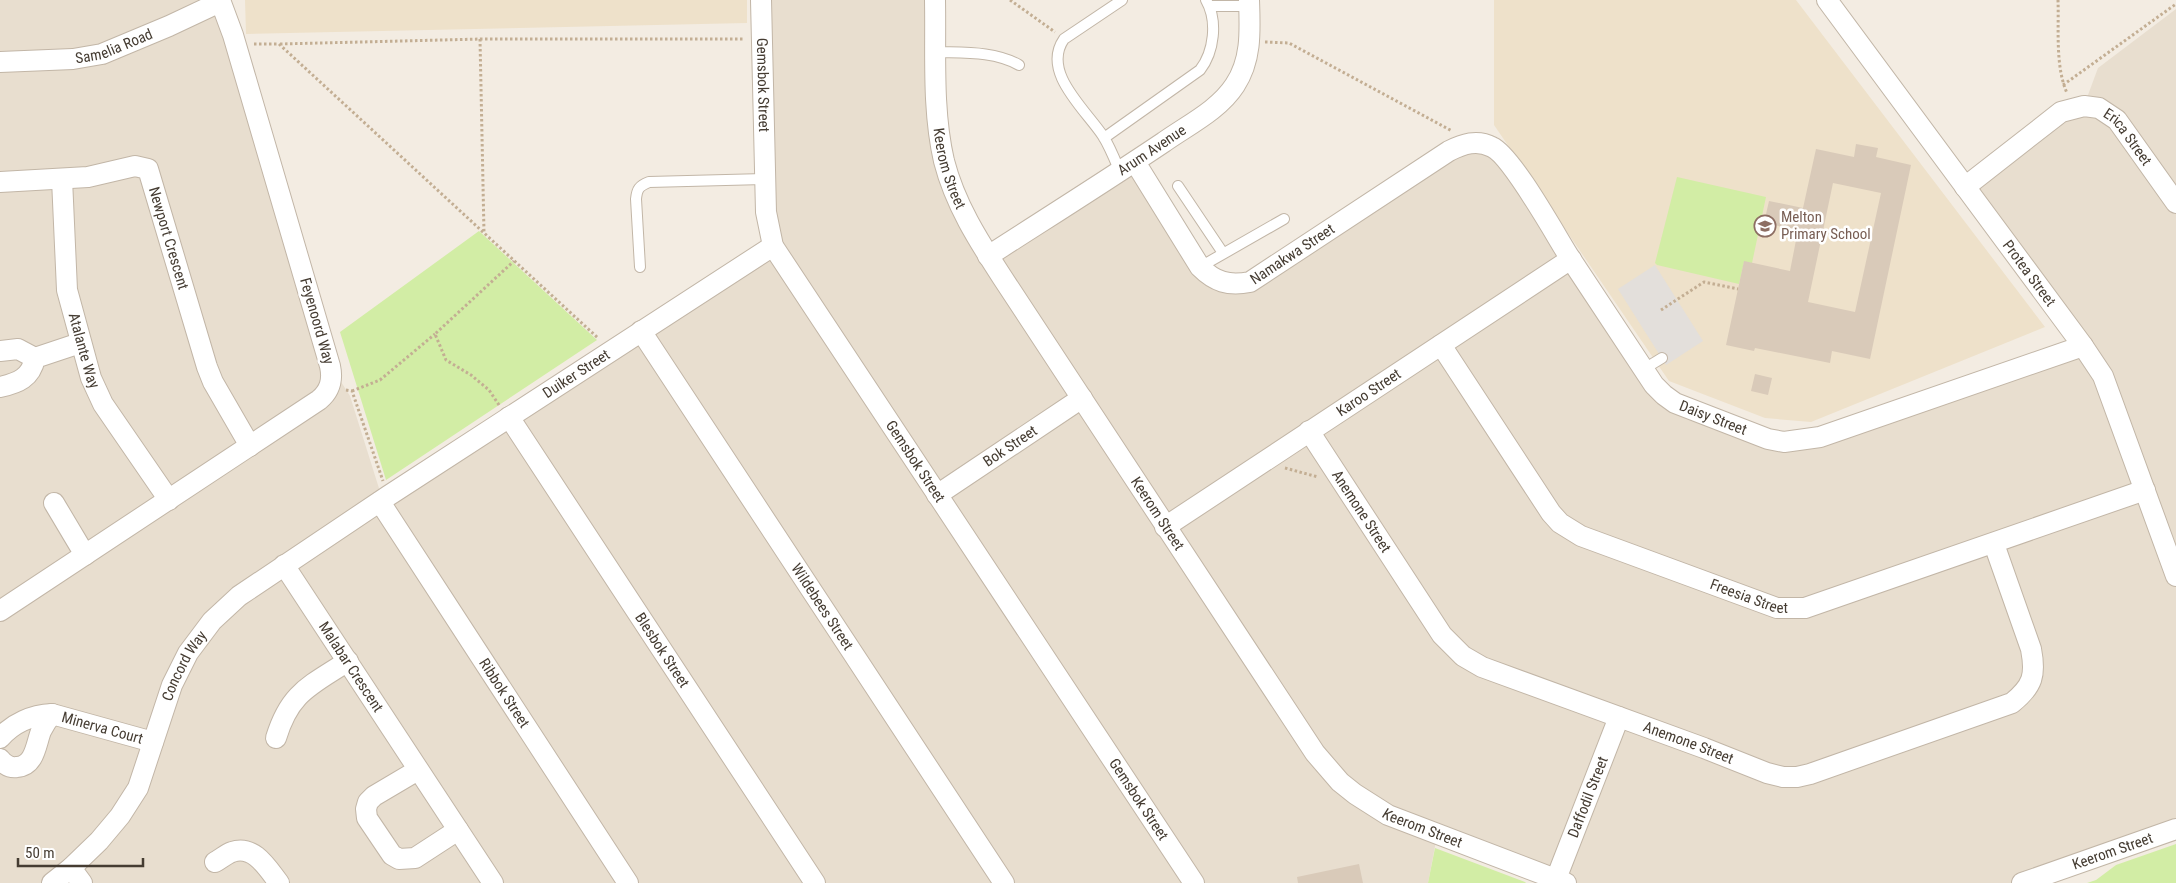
<svg xmlns="http://www.w3.org/2000/svg" width="2176" height="883" font-family="'Roboto Condensed',sans-serif">
<rect width="100%" height="100%" fill="#f3ece2"/>
<path fill="#e8decf" d="M 0,0 L 221,0 L 331,366 L 350,396 L 383,501 L 775,246 L 763,0 L 933,0 L 938,135 L 990,258 L 1137,162 L 1200,265 L 1235,283 L 1448,150 L 1484,143 L 1655,384 L 1783,440 L 2081,345 L 1963,187 L 2085,103 L 2098,68 L 2176,9 L 2176,829 L 2023,883 L 1563,883 L 1437,836 L 1428,883 L 0,883 Z"/>
<path fill="#eee1ca" d="M 245,0 L 747,0 L 747,23 L 246,34 Z
M 1494,0 L 1796,0 L 2045,327 L 1811,422 L 1765,418 L 1669,381 L 1494,125 Z"/>
<path fill="#d2eda5" d="M 1677,177 L 1766,197 L 1752,263 L 1744,262 L 1739,284 L 1657,265 L 1655,263 Z
M 479,231 L 597,340 L 386,480 L 340,332 Z
M 2176,844 L 2176,883 L 2087,883 L 2096,880 L 2116,865 Z
M 1435,848 L 1525,882 L 1526,883 L 1428,883 Z"/>
<path fill="#e3dfdb" d="M 1655,265 L 1703,341 L 1666,365 L 1618,289 Z"/>
<path fill="#d9cab9" fill-rule="evenodd" d="M 1856,144 L 1878,148 L 1876,157 L 1911,165 L 1870,359 L 1832,351 L 1830,363 L 1755,348 L 1754,351 L 1726,345 L 1744,261 L 1790,271 L 1798,230 L 1764,223 L 1769,201 L 1803,208 L 1816,149 L 1854,157 ZM 1833,183 L 1881,193 L 1855,312 L 1808,302 Z
M 1755,374 L 1772,378 L 1768,395 L 1751,391 Z
M 1359,864 L 1363,883 L 1298,883 L 1297,877 Z"/>
<g fill="none" stroke-linecap="round" stroke-linejoin="round">
<g stroke="#c2b6a7" stroke-width="12">
<path id="lane" d="M 1209,6 L 1249,6
M 936,52 C 964,53 994,51 1019,65
M 1104,138 L 1200,70 C 1214,52 1218,21 1206,0
M 1120,172 C 1115,160 1110,147 1103,136 C 1085,109 1041,72 1064,39 L 1122,0
M 1178,186 L 1223,253
M 640,267 L 636,199 C 637,189 639,186 649,182 L 765,179
M 1200,267 L 1284,219
M 1644,369 L 1662,358"/>
</g>
<g stroke="#c2b6a7" stroke-width="22">
<g id="street">
<path id="s1" d="M 761,0 L 766,212 L 773,246 L 1194,883"/>
<path id="s2" d="M 935,0 C 936,53 932,109 944,161 C 955,204 978,240 1002,277 L 1315,753 L 1340,782 L 1355,794 L 1388,815 L 1566,883"/>
<path id="s3" d="M 1827,0 L 2083,346 L 2103,376 L 2176,576"/>
<path id="s4" d="M 0,62 L 73,59 L 102,54 L 169,26 L 220,2"/>
<path id="s5" d="M 1135,162 L 1200,267 C 1215,282 1228,286 1250,282 L 1449,151 C 1463,144 1477,139 1492,147 C 1512,156 1556,236 1570,258 C 1598,301 1626,343 1654,385 L 1664,395 L 1675,403 L 1768,439 L 1784,442 L 1820,437 L 2083,346"/>
<path id="s6" d="M 62,179 L 67,290 L 91,378 L 103,404 L 169,500"/>
<path id="s7" d="M 0,182 L 88,177 L 135,166 L 148,169 L 207,367 L 213,382 L 250,446"/>
<path id="s8" d="M 1965,187 L 2061,112 L 2084,106 L 2099,108 L 2117,120 L 2176,203"/>
<path id="s9" d="M 988,256 C 1047,218 1106,181 1164,142 C 1188,125 1219,110 1235,85 C 1252,59 1250,30 1249,0"/>
<path id="s10" d="M 641,331 L 1004,883"/>
<path id="s11" d="M 1441,345 L 1551,513 L 1560,523 L 1581,536 L 1777,608 L 1805,608 L 2145,490"/>
<path d="M 0,351 L 18,349 L 35,358"/>
<path d="M 0,387 C 18,383 31,378 35,358 L 80,343"/>
<path id="s12" d="M 509,417 L 815,883"/>
<path id="s13" d="M 1309,431 L 1442,635 L 1463,656 L 1482,667 L 1704,748 L 1767,773 L 1783,777 L 1797,777 L 1810,774 L 2012,703 C 2033,686 2036,675 2031,649 L 1994,544"/>
<path id="s14" d="M 937,495 L 1082,398"/>
<path id="s15" d="M 380,502 L 628,883"/>
<path d="M 54,503 L 85,555"/>
<path id="s16" d="M 1165,527 L 1571,259"/>
<path id="s17" d="M 284,565 L 493,883"/>
<path d="M 0,611 L 319,400 C 330,391 333,380 330,366 L 233,35 L 220,0"/>
<path id="s18" d="M 0,738 C 13,723 32,715 52,714 L 153,742"/>
<path d="M 276,738 C 290,692 310,686 348,661"/>
<path d="M 0,759 C 4,764 10,768 17,767 C 35,766 36,744 41,731 C 44,725 48,719 52,714"/>
<path d="M 418,770 L 374,796 L 368,802 L 366,809 L 367,818 L 392,855 L 399,859 L 415,858 L 458,830"/>
<path d="M 215,862 C 221,859 226,854 232,852 C 254,844 268,869 279,883"/>
<path d="M 71,868 L 82,883"/>
<path id="s19" d="M 1556,879 L 1619,717"/>
<path id="s20" d="M 52,883 L 71,868 L 99,841 L 120,816 L 138,788 L 172,685 L 188,653 L 212,621 L 239,596 L 388,496 L 773,246"/>
<path id="s21" d="M 2022,883 L 2176,829"/>
</g>
</g>
<path stroke="#c3ae93" stroke-width="3" stroke-dasharray="2.5 2.5" stroke-linecap="butt" d="M 1010,0 L 1055,32
M 2058,0 C 2059,29 2055,66 2067,93
M 480,39 L 744,39
M 1265,42 L 1289,43 L 1452,131
M 254,44 L 279,44 L 598,338
M 280,44 L 480,39 L 484,233
M 2063,85 L 2176,4
M 1661,310 L 1704,282 L 1738,289
M 346,390 L 352,391 L 383,481
M 352,391 L 380,380 L 435,334
M 499,405 L 489,390 L 471,375 L 446,360 L 435,334 L 514,261
M 1285,468 L 1318,477"/>
<use href="#lane" stroke="#fff" stroke-width="10"/>
<use href="#street" stroke="#fff" stroke-width="20"/>
</g>
<defs>
<g id="school-ring" transform="scale(1.125)"><circle r="9.5" fill="#fff" stroke="#8d6e63" stroke-width="1.5"/><path d="M0-5L7-2L0 1L-7-2ZM-4 1L0 2.5L4 1V4Q0 6-4 4Z" fill="#8d6e63"/></g>
</defs>
<g fill-rule="evenodd">
<use href="#school-ring" x="1765" y="226"/>
</g>
<g text-anchor="middle" dominant-baseline="central" stroke-width="5" stroke-linejoin="round" paint-order="stroke">
<g font-size="15" fill="#453c32" stroke="#fff">
<text stroke="none"><textPath href="#s4" startOffset="116">Samelia Road</textPath></text>
<text stroke="none"><textPath href="#s1" startOffset="85">Gemsbok Street</textPath></text>
<text stroke="none"><textPath href="#s8" startOffset="202">Erica Street</textPath></text>
<text stroke="none"><textPath href="#s9" startOffset="195">Arum Avenue</textPath></text>
<text stroke="none"><textPath href="#s2" startOffset="170">Keerom Street</textPath></text>
<text stroke="none"><textPath href="#s7" startOffset="222">Newport Crescent</textPath></text>
<text stroke="none"><textPath href="#s5" startOffset="229">Namakwa Street</textPath></text>
<text stroke="none"><textPath href="#s3" startOffset="340">Protea Street</textPath></text>
<text transform="translate(317 321) rotate(74)">Feyenoord Way</text>
<text stroke="none"><textPath href="#s6" startOffset="174">Atalante Way</textPath></text>
<text stroke="none"><textPath href="#s20" startOffset="754">Duiker Street</textPath></text>
<text stroke="none"><textPath href="#s16" startOffset="244">Karoo Street</textPath></text>
<text stroke="none"><textPath href="#s5" startOffset="819">Daisy Street</textPath></text>
<text stroke="none"><textPath href="#s14" startOffset="88">Bok Street</textPath></text>
<text stroke="none"><textPath href="#s1" startOffset="505">Gemsbok Street</textPath></text>
<text stroke="none"><textPath href="#s13" startOffset="96">Anemone Street</textPath></text>
<text stroke="none"><textPath href="#s2" startOffset="575">Keerom Street</textPath></text>
<text stroke="none"><textPath href="#s11" startOffset="418">Freesia Street</textPath></text>
<text stroke="none"><textPath href="#s10" startOffset="330">Wildebees Street</textPath></text>
<text stroke="none"><textPath href="#s12" startOffset="279">Blesbok Street</textPath></text>
<text stroke="none"><textPath href="#s20" startOffset="260">Concord Way</textPath></text>
<text stroke="none"><textPath href="#s17" startOffset="122">Malabar Crescent</textPath></text>
<text stroke="none"><textPath href="#s15" startOffset="228">Ribbok Street</textPath></text>
<text stroke="none"><textPath href="#s18" startOffset="111">Minerva Court</textPath></text>
<text stroke="none"><textPath href="#s13" startOffset="515">Anemone Street</textPath></text>
<text stroke="none"><textPath href="#s19" startOffset="88">Daffodil Street</textPath></text>
<text stroke="none"><textPath href="#s1" startOffset="910">Gemsbok Street</textPath></text>
<text stroke="none"><textPath href="#s2" startOffset="995">Keerom Street</textPath></text>
<text stroke="none"><textPath href="#s21" startOffset="96">Keerom Street</textPath></text>
</g>
<g font-size="15" fill="#785e54" stroke="#fff" text-anchor="start">
<text x="1781" y="217">Melton<tspan x="1781" dy="17">Primary School</tspan></text>
</g>
</g>
<path d="M18 858v8h125v-8" fill="none" stroke="#453c32" stroke-width="2.5"/>
<text x="25" y="858" font-size="15" fill="#453c32" stroke="#ffffff" stroke-width="4" paint-order="stroke">50 m</text>
</svg>
